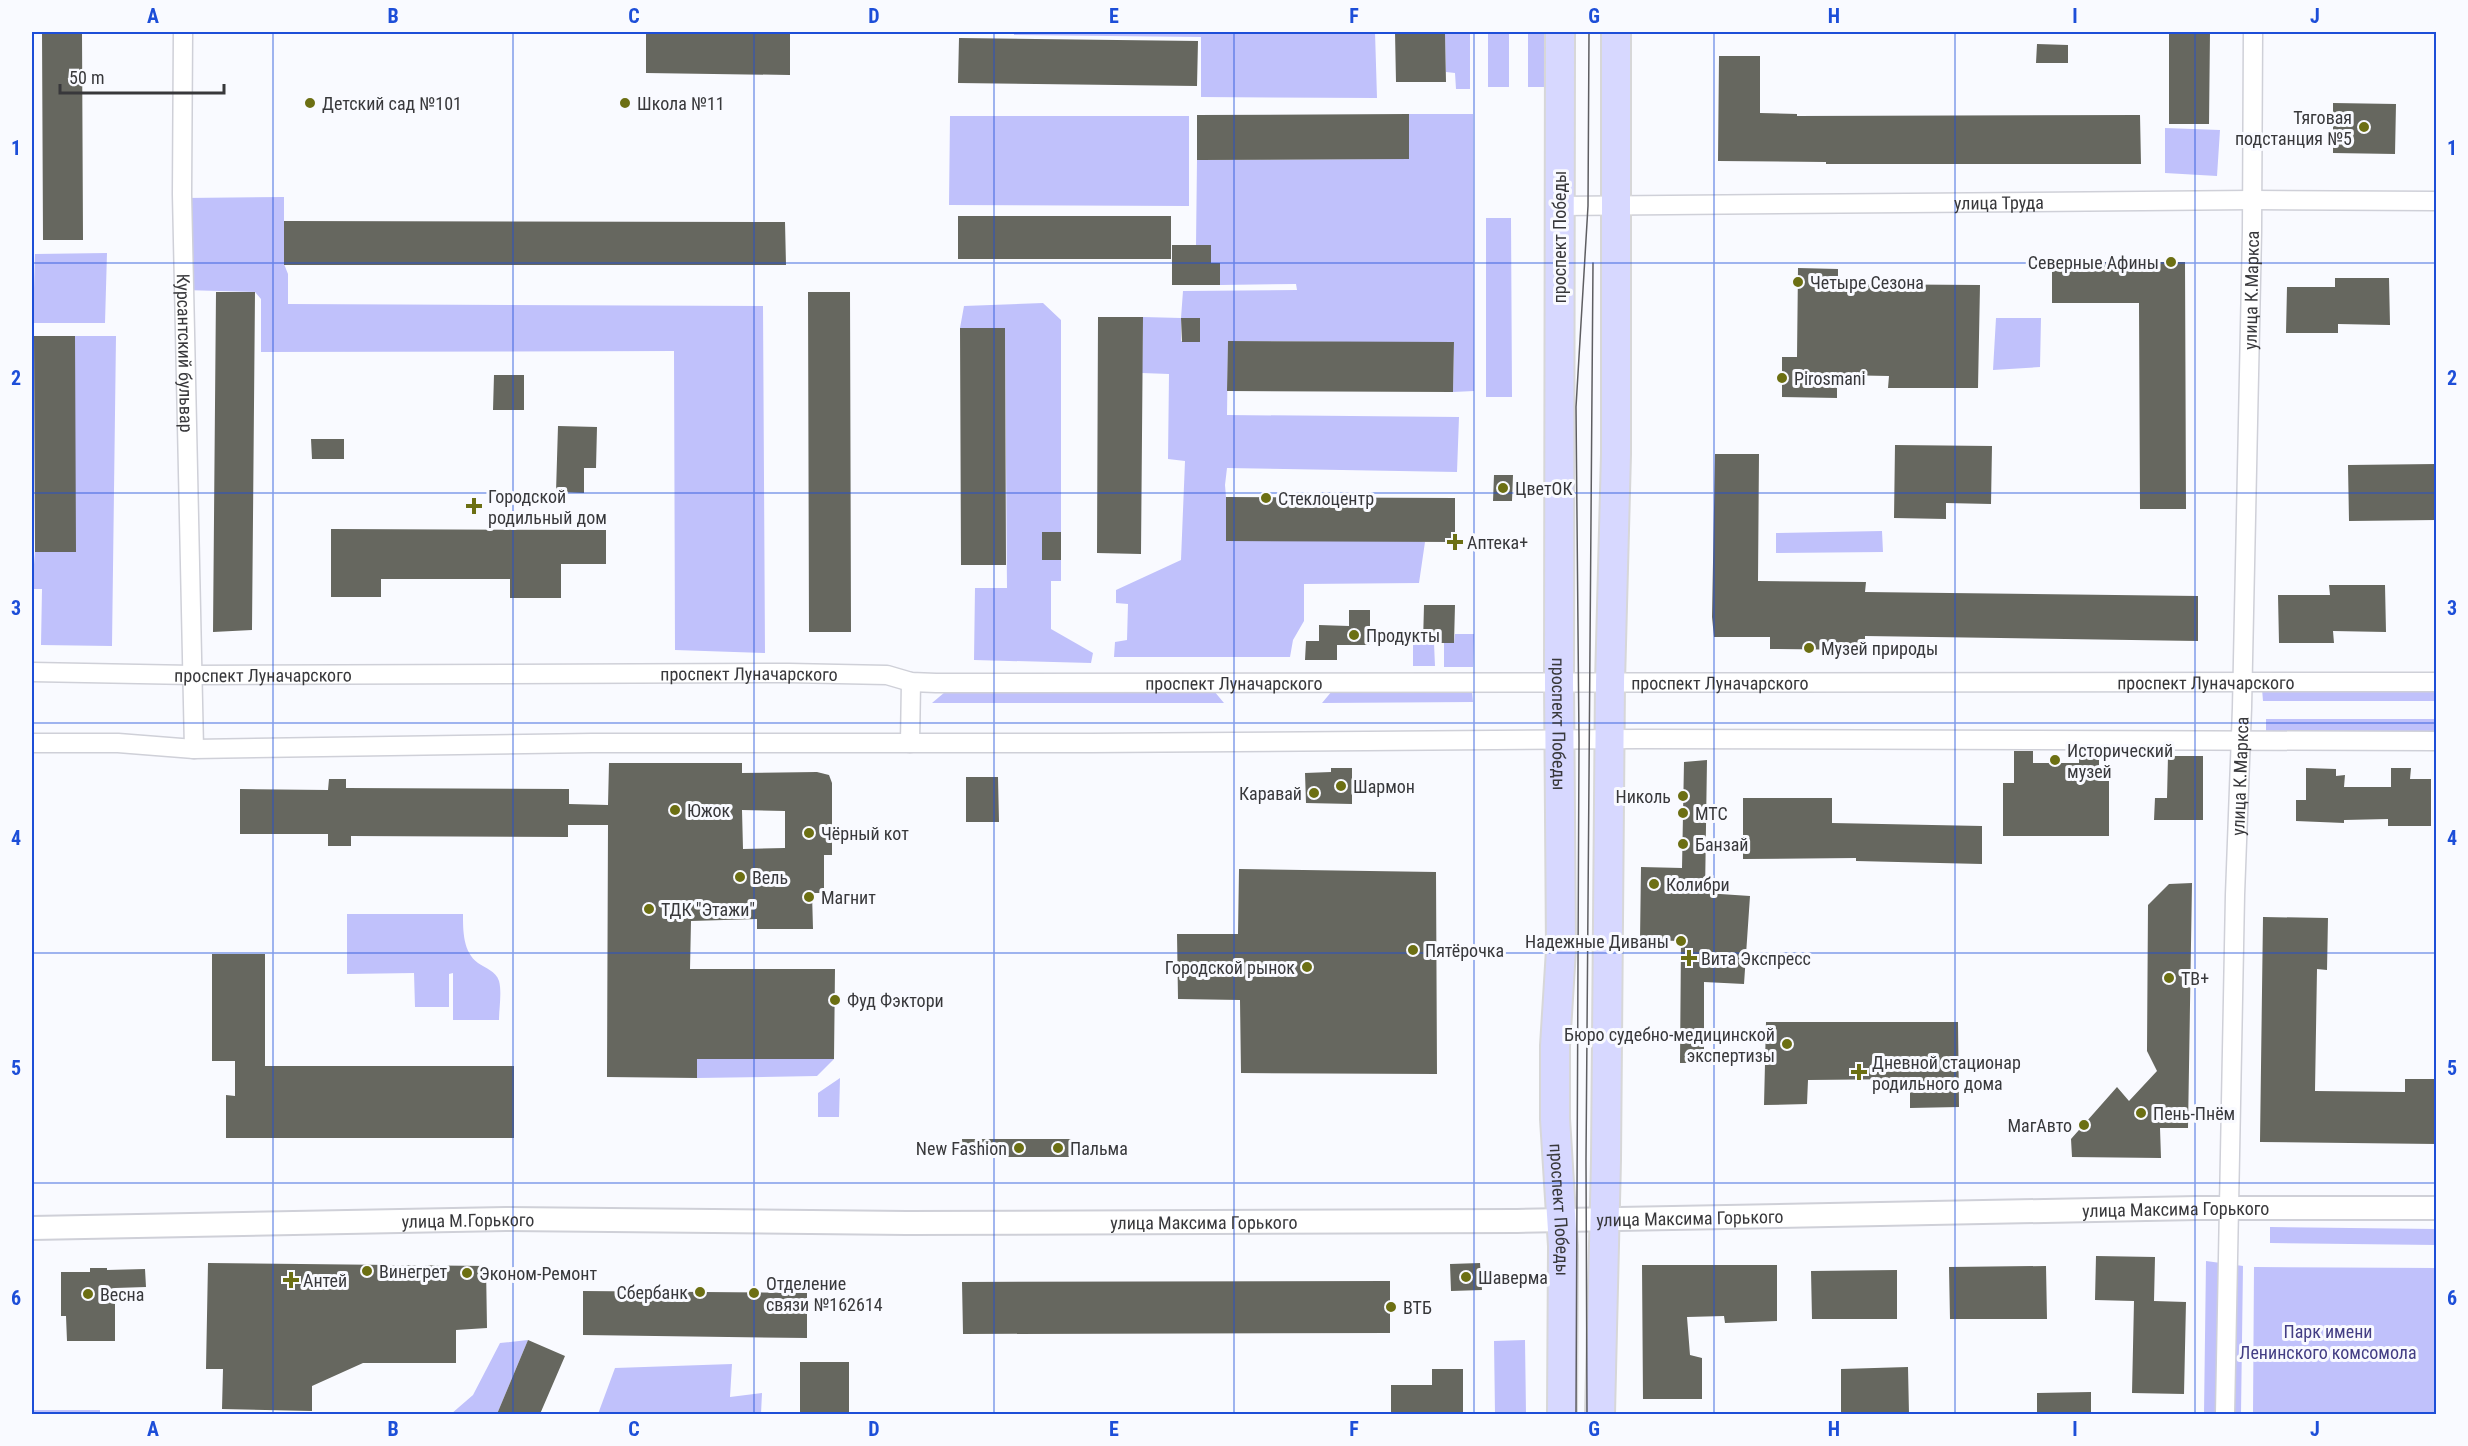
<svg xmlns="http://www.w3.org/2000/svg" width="2468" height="1446" font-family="'Roboto Condensed',sans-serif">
<rect width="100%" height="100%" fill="#f9faff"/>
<path fill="#c0c1fb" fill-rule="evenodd" d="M 1014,32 L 1375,32 L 1377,98 L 1201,97 L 1201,37 L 1014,35 Z
M 1445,32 L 1470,32 L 1470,89 L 1456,89 L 1455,73 L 1446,72 Z
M 1488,32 L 1509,32 L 1509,87 L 1488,87 Z
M 1528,32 L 1547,32 L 1547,87 L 1528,87 Z
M 1409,114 L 1473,114 L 1474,391 L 1453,392 L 1454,343 L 1228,341 L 1227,415 L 1459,417 L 1457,472 L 1227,468 L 1225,485 L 1226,497 L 1425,542 L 1419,583 L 1304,584 L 1304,621 L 1293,640 L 1290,657 L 1114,657 L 1115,642 L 1127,640 L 1128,604 L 1116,603 L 1116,590 L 1181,560 L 1185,461 L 1168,459 L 1169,374 L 1142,373 L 1143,317 L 1181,318 L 1183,291 L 1297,290 L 1296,284 L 1220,285 L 1220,263 L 1211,263 L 1196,245 L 1197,160 L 1408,159 ZM 1181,318 L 1200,318 L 1200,342 L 1181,341 Z
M 950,116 L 1189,116 L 1189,206 L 949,205 Z
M 2165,128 L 2220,130 L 2217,176 L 2165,173 Z
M 284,197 L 284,264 L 288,274 L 288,304 L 763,306 L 765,653 L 675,650 L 674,351 L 261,352 L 261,299 L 255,292 L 184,290 L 185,198 Z
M 1486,218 L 1511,218 L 1512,397 L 1486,397 Z
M 107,253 L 105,323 L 33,323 L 35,254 Z
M 1043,303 L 1061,320 L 1061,532 L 1042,532 L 1042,560 L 1061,560 L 1061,581 L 1051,581 L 1051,629 L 1093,653 L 1091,663 L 974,660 L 975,588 L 1007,588 L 1005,328 L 960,328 L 964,306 Z
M 1996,318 L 2041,318 L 2040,367 L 1993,370 Z
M 75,336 L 116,336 L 112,646 L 41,645 L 42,589 L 32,589 L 35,552 L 75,552 Z
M 1882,531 L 1883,552 L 1776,553 L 1776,533 Z
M 1413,634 L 1423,634 L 1423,643 L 1434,643 L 1435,666 L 1413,666 Z
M 1455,634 L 1474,634 L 1473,667 L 1444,667 L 1444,643 L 1454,643 Z
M 2262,689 L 2436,689 L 2436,701 L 2263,701 Z
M 1214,691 L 1224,703 L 932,703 L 945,692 Z
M 1332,691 L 1472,691 L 1473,702 L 1322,703 Z
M 2266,719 L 2436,719 L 2436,733 L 2266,733 Z
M 347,914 L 463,914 C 463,931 463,952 478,963 C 485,968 496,971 499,981 C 502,992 499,1009 499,1020 L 453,1020 L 453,973 L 449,974 L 449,1007 L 415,1007 L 414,973 L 347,974 Z
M 697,1058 L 834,1059 L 817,1076 L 697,1078 Z
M 840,1078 L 839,1117 L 818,1117 L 818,1093 Z
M 2270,1227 L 2436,1229 L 2436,1245 L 2270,1243 Z
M 2206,1261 L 2243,1266 L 2241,1414 L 2204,1414 Z
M 2254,1267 L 2436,1268 L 2436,1414 L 2253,1414 Z
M 528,1340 L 497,1414 L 451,1414 L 473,1395 L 500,1343 Z
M 1525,1340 L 1526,1414 L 1495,1414 L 1494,1341 Z
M 732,1364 L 730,1397 L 762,1393 L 761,1414 L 598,1414 L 615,1368 Z
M 32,1410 L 100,1410 L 100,1414 L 32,1414 Z"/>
<path fill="#66675f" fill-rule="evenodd" d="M 42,32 L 82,32 L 83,240 L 43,240 Z
M 646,32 L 790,32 L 790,75 L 646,73 Z
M 1395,32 L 1445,32 L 1446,82 L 1396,82 Z
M 2169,32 L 2210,32 L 2209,124 L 2169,124 Z
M 959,38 L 1198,41 L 1197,86 L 958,83 Z
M 2037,44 L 2068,45 L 2068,63 L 2036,63 Z
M 1719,56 L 1760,56 L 1760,113 L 1797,114 L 1797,116 L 2140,115 L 2141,164 L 1826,164 L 1826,162 L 1718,161 Z
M 2333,103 L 2396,104 L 2395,154 L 2333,153 Z
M 1409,114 L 1409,159 L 1197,160 L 1197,115 Z
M 958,216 L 1171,216 L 1171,259 L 958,259 Z
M 284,221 L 785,222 L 786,265 L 284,265 Z
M 1172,245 L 1211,245 L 1211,263 L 1220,263 L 1220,285 L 1172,285 Z
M 2052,262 L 2185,262 L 2186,509 L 2140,509 L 2139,303 L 2052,303 Z
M 1798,268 L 1838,269 L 1838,284 L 1980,285 L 1978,388 L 1888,388 L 1889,376 L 1837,375 L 1837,398 L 1782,397 L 1782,357 L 1797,357 Z
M 2335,278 L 2389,278 L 2390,325 L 2338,324 L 2338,333 L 2286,333 L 2287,287 L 2335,287 Z
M 216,292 L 255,292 L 252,630 L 213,632 Z
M 808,292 L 850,292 L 851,632 L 809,632 Z
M 1098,317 L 1143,317 L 1141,554 L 1097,553 Z
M 1181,318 L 1200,318 L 1200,342 L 1182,342 Z
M 960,328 L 1005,328 L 1006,565 L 961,565 Z
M 34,336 L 75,336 L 76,552 L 35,552 Z
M 1228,341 L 1454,342 L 1453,392 L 1227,391 Z
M 494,375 L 524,375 L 524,410 L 493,410 Z
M 558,426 L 597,427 L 596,468 L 584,468 L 584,493 L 556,492 Z
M 311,439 L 344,439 L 344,459 L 312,459 Z
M 1895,445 L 1992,446 L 1991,504 L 1946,503 L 1946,519 L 1894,518 Z
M 1715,454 L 1759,454 L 1758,581 L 1866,582 L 1865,592 L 2198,596 L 2198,641 L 1865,636 L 1865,650 L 1770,649 L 1770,637 L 1714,637 L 1712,617 Z
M 2436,464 L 2436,520 L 2349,521 L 2348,465 Z
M 1494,475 L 1513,475 L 1512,501 L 1493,501 Z
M 1226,497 L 1455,498 L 1455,542 L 1226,541 Z
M 331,529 L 606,530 L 606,564 L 561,564 L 561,598 L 510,598 L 510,579 L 381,579 L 381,597 L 331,597 Z
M 1042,532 L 1061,532 L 1061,560 L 1042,560 Z
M 2329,585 L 2385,585 L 2386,632 L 2333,631 L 2334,643 L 2279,643 L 2278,595 L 2330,595 Z
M 1424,605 L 1455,605 L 1454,643 L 1423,643 Z
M 1349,610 L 1370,610 L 1370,645 L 1337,645 L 1337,660 L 1305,660 L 1306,641 L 1319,641 L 1319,625 L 1349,626 Z
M 2014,751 L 2033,751 L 2033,763 L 2079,763 L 2079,751 L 2099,751 L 2099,781 L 2109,781 L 2109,836 L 2003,836 L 2003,783 L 2014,783 Z
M 2168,756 L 2203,756 L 2203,820 L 2154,820 L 2155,798 L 2167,798 Z
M 1707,760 L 1705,893 L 1750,896 L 1744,984 L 1704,982 L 1704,1063 L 1680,1063 L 1681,941 L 1640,940 L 1641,867 L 1682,868 L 1684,762 Z
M 609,763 L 742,763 L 742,773 L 817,772 L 829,775 L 832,783 L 832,855 L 824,855 L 824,893 L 812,893 L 813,929 L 757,929 L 757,919 L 691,921 L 690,969 L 835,969 L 834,1059 L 697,1059 L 697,1078 L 607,1077 L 608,825 L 568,825 L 568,837 L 351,836 L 351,846 L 328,846 L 328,834 L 240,834 L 240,789 L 328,790 L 329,779 L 346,779 L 346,788 L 569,789 L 569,804 L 608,805 ZM 742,810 L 785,811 L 785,848 L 743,849 Z
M 1331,768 L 1352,768 L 1352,804 L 1306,803 L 1305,773 L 1331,772 Z
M 2306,768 L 2336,769 L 2336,776 L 2345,775 L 2344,787 L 2391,787 L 2391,768 L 2411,768 L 2410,779 L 2431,779 L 2431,826 L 2388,826 L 2388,819 L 2344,820 L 2344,823 L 2296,821 L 2296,800 L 2306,800 Z
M 966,777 L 998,777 L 999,822 L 966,822 Z
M 1743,798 L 1832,798 L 1832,823 L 1982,826 L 1982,864 L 1856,861 L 1856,858 L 1743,859 Z
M 1239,869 L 1436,872 L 1437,1074 L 1241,1073 L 1240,1000 L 1178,999 L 1177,934 L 1238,934 Z
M 2192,883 L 2188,1128 L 2160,1128 L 2161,1158 L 2072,1157 L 2071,1139 L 2117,1087 L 2129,1101 L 2157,1071 L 2147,1051 L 2148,905 L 2169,884 Z
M 2263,917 L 2328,918 L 2327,970 L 2317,969 L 2315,1091 L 2405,1092 L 2405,1079 L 2436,1079 L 2436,1144 L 2260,1142 Z
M 212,954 L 265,954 L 265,1066 L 514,1066 L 514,1138 L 226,1138 L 226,1095 L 235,1096 L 235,1061 L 212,1061 Z
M 1766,1022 L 1958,1022 L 1959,1107 L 1910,1108 L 1910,1079 L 1808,1080 L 1807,1104 L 1764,1105 Z
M 962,1139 L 1078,1139 L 1078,1157 L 962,1157 Z
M 2096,1256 L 2155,1257 L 2154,1301 L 2186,1302 L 2184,1394 L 2132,1393 L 2134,1301 L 2095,1300 Z
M 208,1263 L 486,1266 L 487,1328 L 456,1330 L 456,1363 L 363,1363 L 312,1386 L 312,1411 L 222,1409 L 223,1369 L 206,1369 Z
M 1480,1263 L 1482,1290 L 1451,1291 L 1450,1264 Z
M 1642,1265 L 1777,1265 L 1777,1321 L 1725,1323 L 1724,1316 L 1687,1317 L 1690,1355 L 1702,1358 L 1702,1399 L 1643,1399 Z
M 2046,1266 L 2047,1319 L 1950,1319 L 1949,1267 Z
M 90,1268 L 107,1268 L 107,1270 L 145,1269 L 146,1287 L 115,1288 L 115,1341 L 67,1341 L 66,1316 L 61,1316 L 61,1272 L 90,1272 Z
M 1897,1270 L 1897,1319 L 1812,1319 L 1811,1271 Z
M 1390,1281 L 1390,1333 L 963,1334 L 962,1282 Z
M 583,1291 L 807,1293 L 807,1338 L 583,1335 Z
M 528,1340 L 565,1356 L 540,1414 L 497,1414 Z
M 800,1362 L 849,1362 L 849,1414 L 800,1414 Z
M 1908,1367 L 1909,1414 L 1841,1414 L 1841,1369 Z
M 1432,1369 L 1463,1369 L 1463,1414 L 1391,1414 L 1391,1385 L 1432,1385 Z
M 2091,1392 L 2091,1414 L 2037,1414 L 2037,1393 Z"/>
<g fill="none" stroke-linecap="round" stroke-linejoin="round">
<g stroke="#cfd0d8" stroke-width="21">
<g id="minor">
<path id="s1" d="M 183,32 L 182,194 L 194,749"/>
<path id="s2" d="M 1559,206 L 2252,200 L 2436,201"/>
<path id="s3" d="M 32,672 L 192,675 L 789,673 L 887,675 L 911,682 L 936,683 L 2436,682"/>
<path d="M 32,743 L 118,743 L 194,749 L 592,743 L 1091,743 L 1639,739 L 2436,741"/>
<path d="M 910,743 L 911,682"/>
<path id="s4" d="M 2225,1414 L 2235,895 L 2242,708 L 2252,232 L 2253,32"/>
</g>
</g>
<g stroke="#cfd0d8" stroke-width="26">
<g id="tertiary">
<path id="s5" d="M 32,1228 L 506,1219 L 907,1223 L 1517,1221 L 2197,1208 L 2436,1208"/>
</g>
</g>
<g stroke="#d7d7d8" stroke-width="32">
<g id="primary">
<path id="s6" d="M 1560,32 L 1559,681 L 1561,950 L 1555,1046 L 1555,1119 L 1563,1246 L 1562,1414"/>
<path d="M 1600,1414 L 1606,1160 L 1610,682 L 1616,454 L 1616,32"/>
</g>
</g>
<use href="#minor" stroke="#fff" stroke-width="18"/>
<use href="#tertiary" stroke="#fff" stroke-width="22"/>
<use href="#primary" stroke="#d7d8ff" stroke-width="28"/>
<path stroke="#5e5e62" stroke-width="1.5" d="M 1576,1414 L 1579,741 L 1576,407 L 1588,206 L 1589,32
M 1587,1414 L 1586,1160 L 1593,263"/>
</g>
<path fill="none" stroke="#1d4ed8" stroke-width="1.5" stroke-opacity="0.55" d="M 273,32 L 273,1414M 513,32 L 513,1414M 754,32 L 754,1414M 994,32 L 994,1414M 1234,32 L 1234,1414M 1474,32 L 1474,1414M 1714,32 L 1714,1414M 1955,32 L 1955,1414M 2195,32 L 2195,1414M 32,263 L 2436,263M 32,493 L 2436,493M 32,723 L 2436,723M 32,953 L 2436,953M 32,1183 L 2436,1183"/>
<g fill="#6c6f13" stroke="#f9faff" stroke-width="2">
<circle cx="310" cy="103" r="6"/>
<circle cx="625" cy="103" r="6"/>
<circle cx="2364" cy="127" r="6"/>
<circle cx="2171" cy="262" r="6"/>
<circle cx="1798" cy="282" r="6"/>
<circle cx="1782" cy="378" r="6"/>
<circle cx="1503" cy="488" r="6"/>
<circle cx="1266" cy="498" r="6"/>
<path d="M471 497h6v6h6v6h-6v6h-6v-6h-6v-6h6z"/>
<path d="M1452 533h6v6h6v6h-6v6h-6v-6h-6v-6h6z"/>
<circle cx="1354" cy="635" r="6"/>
<circle cx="1809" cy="648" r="6"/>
<circle cx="2055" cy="760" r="6"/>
<circle cx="1341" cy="786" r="6"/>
<circle cx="1314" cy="793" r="6"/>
<circle cx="1683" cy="796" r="6"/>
<circle cx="675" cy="810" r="6"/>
<circle cx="1683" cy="813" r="6"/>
<circle cx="809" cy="833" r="6"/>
<circle cx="1683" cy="844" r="6"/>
<circle cx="740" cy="877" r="6"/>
<circle cx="1654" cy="884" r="6"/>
<circle cx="809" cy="897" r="6"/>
<circle cx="649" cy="909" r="6"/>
<circle cx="1681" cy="941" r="6"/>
<circle cx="1413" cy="950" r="6"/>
<path d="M1686 949h6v6h6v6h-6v6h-6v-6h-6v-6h6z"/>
<circle cx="1307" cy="967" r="6"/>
<circle cx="2169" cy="978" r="6"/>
<circle cx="835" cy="1000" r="6"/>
<circle cx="1787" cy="1044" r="6"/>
<path d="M1856 1063h6v6h6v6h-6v6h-6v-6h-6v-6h6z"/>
<circle cx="2141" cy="1113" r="6"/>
<circle cx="2084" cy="1125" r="6"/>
<circle cx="1019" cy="1148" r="6"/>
<circle cx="1058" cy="1148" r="6"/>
<circle cx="367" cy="1271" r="6"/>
<circle cx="467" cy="1273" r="6"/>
<circle cx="1466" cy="1277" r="6"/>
<path d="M288 1271h6v6h6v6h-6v6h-6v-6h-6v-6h6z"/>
<circle cx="700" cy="1292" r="6"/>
<circle cx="754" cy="1293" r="6"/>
<circle cx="88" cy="1294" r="6"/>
<circle cx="1391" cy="1307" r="6"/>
</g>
<g text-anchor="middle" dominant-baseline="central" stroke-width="6" stroke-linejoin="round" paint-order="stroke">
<g font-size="18" fill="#38383b" stroke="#f9faff" text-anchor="start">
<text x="322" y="103">Детский сад №101</text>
<text x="637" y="103">Школа №11</text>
<text x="2352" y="117" text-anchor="end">Тяговая<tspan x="2352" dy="21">подстанция №5</tspan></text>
<text x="2159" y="262" text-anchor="end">Северные Афины</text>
<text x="1810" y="282">Четыре Сезона</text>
<text x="1794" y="378">Pirosmani</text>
<text x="1515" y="488">ЦветОК</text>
<text x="488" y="496">Городской<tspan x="488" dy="21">родильный дом</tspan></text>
<text x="1278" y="498">Стеклоцентр</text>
<text x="1467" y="542">Аптека+</text>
<text x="1366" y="635">Продукты</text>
<text x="1821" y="648">Музей природы</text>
<text x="2067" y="750">Исторический<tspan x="2067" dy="21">музей</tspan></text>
<text x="1353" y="786">Шармон</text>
<text x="1302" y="793" text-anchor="end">Каравай</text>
<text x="1671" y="796" text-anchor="end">Николь</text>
<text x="687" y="810">Южок</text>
<text x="1695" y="813">МТС</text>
<text x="821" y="833">Чёрный кот</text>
<text x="1695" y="844">Банзай</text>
<text x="752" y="877">Вель</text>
<text x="1666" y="884">Колибри</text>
<text x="821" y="897">Магнит</text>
<text x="661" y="909">ТДК "Этажи"</text>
<text x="1669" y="941" text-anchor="end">Надежные Диваны</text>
<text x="1425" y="950">Пятёрочка</text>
<text x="1701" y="958">Вита Экспресс</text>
<text x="1295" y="967" text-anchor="end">Городской рынок</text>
<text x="2181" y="978">ТВ+</text>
<text x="847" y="1000">Фуд Фэктори</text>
<text x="1775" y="1034" text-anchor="end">Бюро судебно-медицинской<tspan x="1775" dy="21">экспертизы</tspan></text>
<text x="1872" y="1062">Дневной стационар<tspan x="1872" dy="21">родильного дома</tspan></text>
<text x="2153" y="1113">Пень-Пнём</text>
<text x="2072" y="1125" text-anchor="end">МагАвто</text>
<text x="1007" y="1148" text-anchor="end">New Fashion</text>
<text x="1070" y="1148">Пальма</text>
<text x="379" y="1271">Винегрет</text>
<text x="479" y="1273">Эконом-Ремонт</text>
<text x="1478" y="1277">Шаверма</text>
<text x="303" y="1280">Антей</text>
<text x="766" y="1283">Отделение<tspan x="766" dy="21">связи №162614</tspan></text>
<text x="688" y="1292" text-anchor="end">Сбербанк</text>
<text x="100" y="1294">Весна</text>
<text x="1403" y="1307">ВТБ</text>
</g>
<g font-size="18" fill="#38383b" stroke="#f9faff">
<text stroke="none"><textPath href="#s2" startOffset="440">улица Труда</textPath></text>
<text transform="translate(1559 237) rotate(-90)">проспект Победы</text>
<text stroke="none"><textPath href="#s4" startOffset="1124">улица К.Маркса</textPath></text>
<text stroke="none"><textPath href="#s1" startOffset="321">Курсантский бульвар</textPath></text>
<text stroke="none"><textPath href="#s3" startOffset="231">проспект Луначарского</textPath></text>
<text stroke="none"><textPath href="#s3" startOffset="717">проспект Луначарского</textPath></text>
<text stroke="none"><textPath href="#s3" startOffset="2175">проспект Луначарского</textPath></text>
<text stroke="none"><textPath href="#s3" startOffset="1689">проспект Луначарского</textPath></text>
<text stroke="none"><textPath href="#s3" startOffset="1203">проспект Луначарского</textPath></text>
<text stroke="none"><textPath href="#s6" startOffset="692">проспект Победы</textPath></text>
<text stroke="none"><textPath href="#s4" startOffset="638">улица К.Маркса</textPath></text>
<text stroke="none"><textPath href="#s6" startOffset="1178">проспект Победы</textPath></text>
<text stroke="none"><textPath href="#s5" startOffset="2144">улица Максима Горького</textPath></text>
<text stroke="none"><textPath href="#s5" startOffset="1658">улица Максима Горького</textPath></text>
<text stroke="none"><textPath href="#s5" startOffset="436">улица М.Горького</textPath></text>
<text stroke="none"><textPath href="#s5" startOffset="1172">улица Максима Горького</textPath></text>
</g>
<g font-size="18" fill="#433e84" stroke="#f9faff">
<text x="2328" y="1331">Парк имени<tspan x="2328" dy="21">Ленинского комсомола</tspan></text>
</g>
</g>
<rect width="2468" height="1446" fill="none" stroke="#f9faff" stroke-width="66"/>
<path d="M60 84v9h164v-9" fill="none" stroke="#38383b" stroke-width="3"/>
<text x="69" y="84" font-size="18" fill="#38383b" stroke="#f9faff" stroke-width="4.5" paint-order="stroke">50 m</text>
<rect x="33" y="33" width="2402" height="1380" fill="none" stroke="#1d4ed8" stroke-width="2"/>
<g font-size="20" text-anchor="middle" font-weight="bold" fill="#1d4ed8">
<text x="153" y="23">A</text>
<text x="393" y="23">B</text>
<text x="634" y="23">C</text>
<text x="874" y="23">D</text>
<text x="1114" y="23">E</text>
<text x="1354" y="23">F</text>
<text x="1594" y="23">G</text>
<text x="1834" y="23">H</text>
<text x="2075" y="23">I</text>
<text x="2315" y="23">J</text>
<text x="16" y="155">1</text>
<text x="2452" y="155">1</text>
<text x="16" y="385">2</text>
<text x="2452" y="385">2</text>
<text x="16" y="615">3</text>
<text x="2452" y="615">3</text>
<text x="16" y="845">4</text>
<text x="2452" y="845">4</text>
<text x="16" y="1075">5</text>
<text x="2452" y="1075">5</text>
<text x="16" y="1305">6</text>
<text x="2452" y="1305">6</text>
<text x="153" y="1436">A</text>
<text x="393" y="1436">B</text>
<text x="634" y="1436">C</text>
<text x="874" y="1436">D</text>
<text x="1114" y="1436">E</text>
<text x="1354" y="1436">F</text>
<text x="1594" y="1436">G</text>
<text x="1834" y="1436">H</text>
<text x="2075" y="1436">I</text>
<text x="2315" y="1436">J</text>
</g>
</svg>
